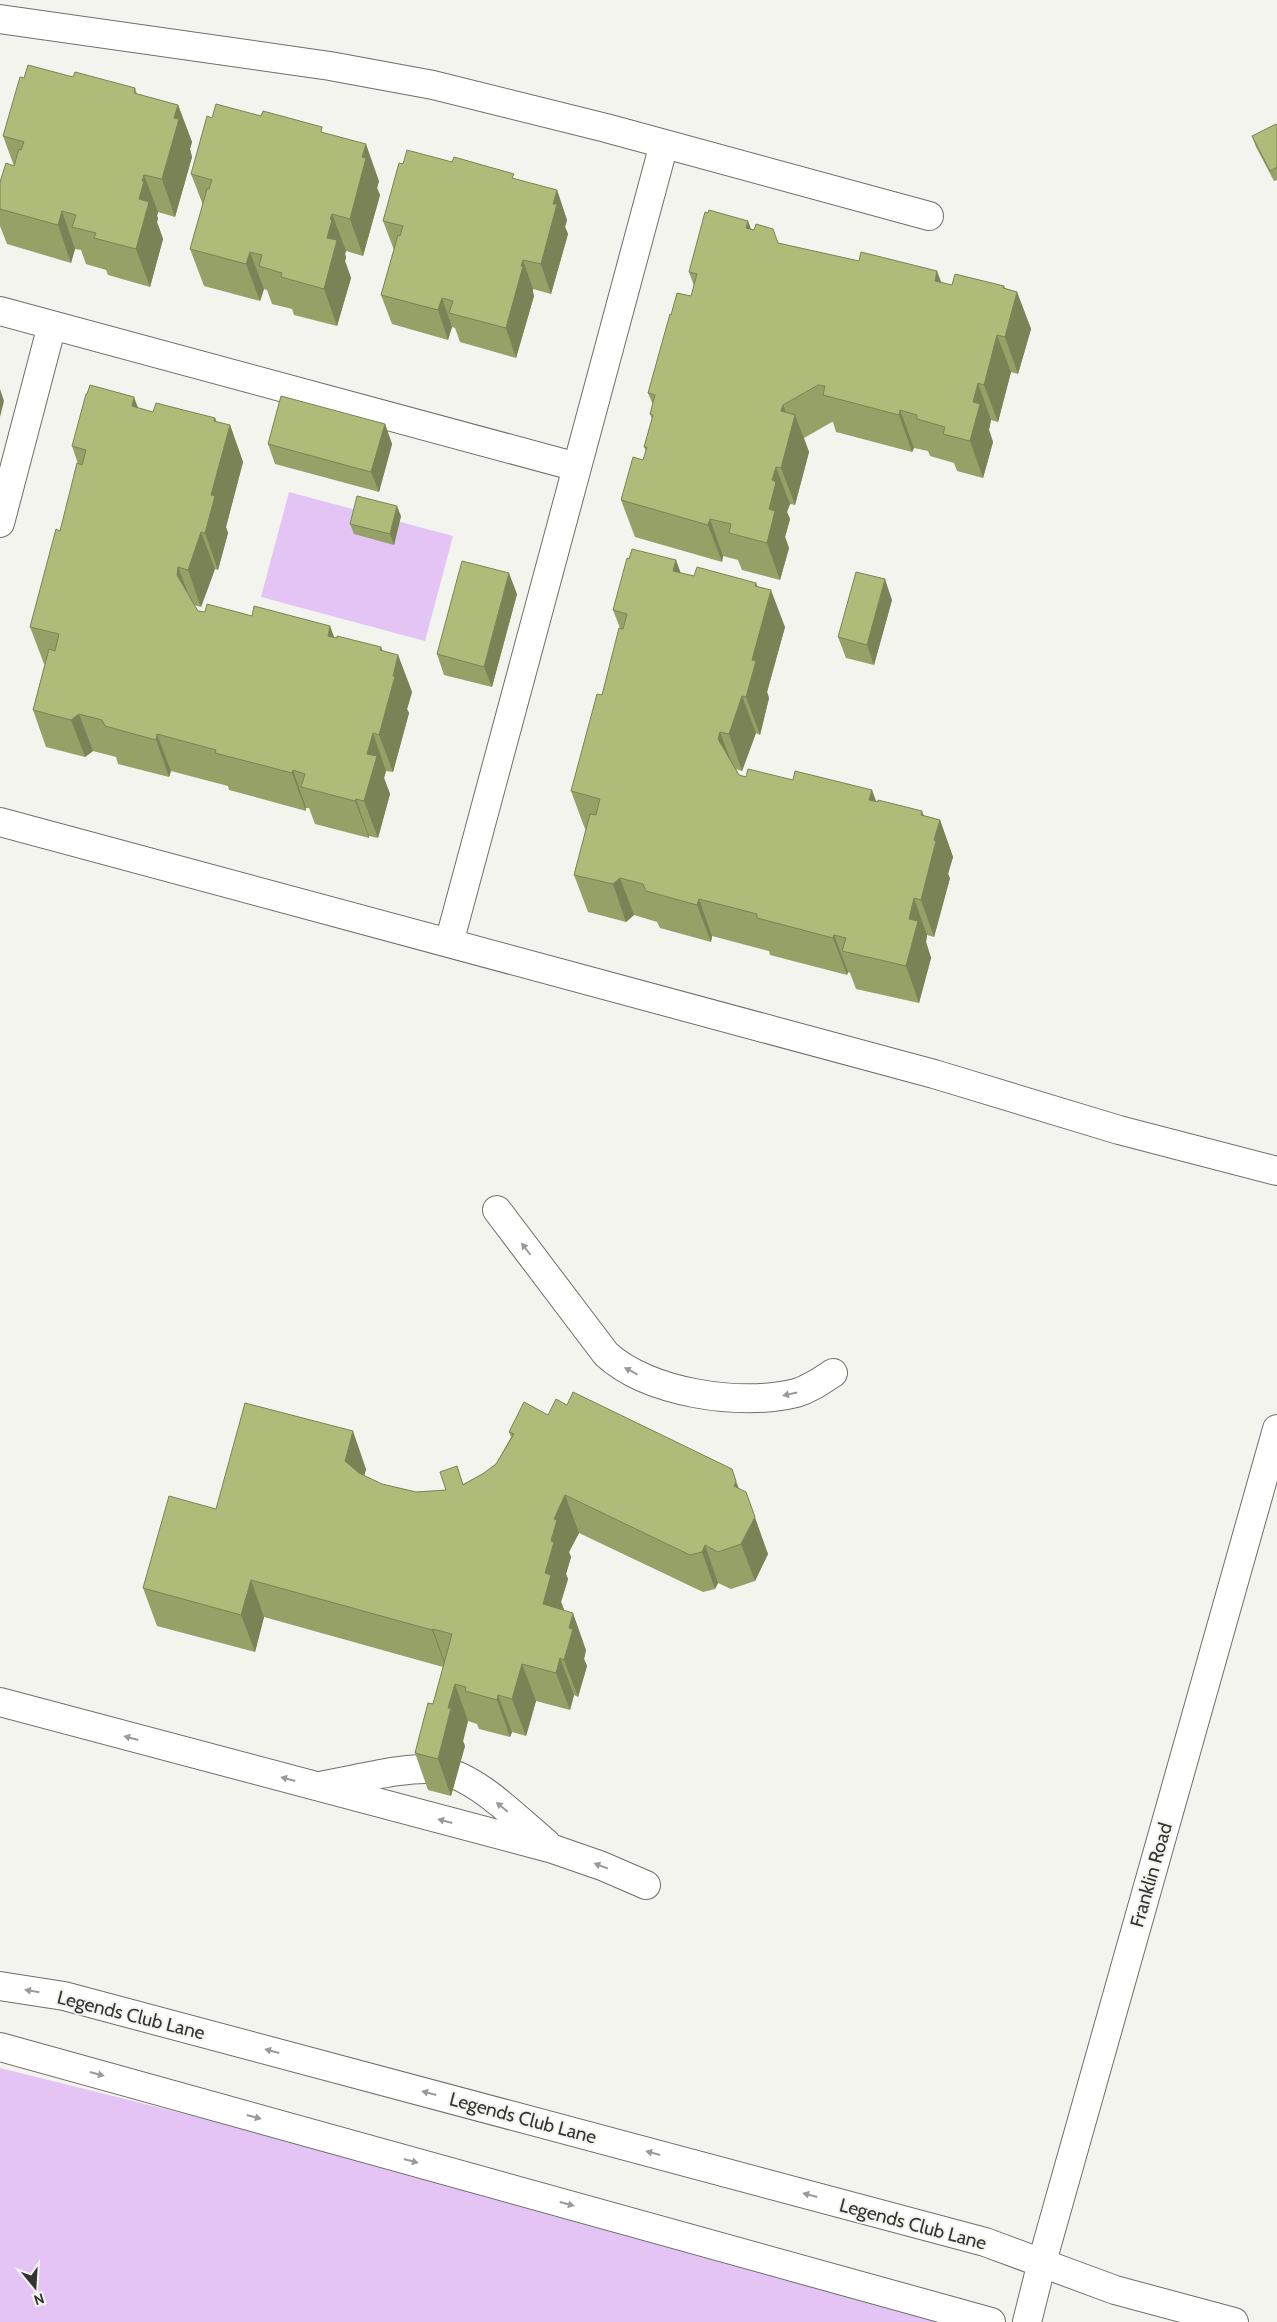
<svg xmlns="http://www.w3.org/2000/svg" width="1277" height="2322" font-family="Cabin,sans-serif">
<rect width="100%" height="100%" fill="#f3f4ee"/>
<path fill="#e4c4f5" d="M 289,492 L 453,536 L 425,641 L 261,597 Z
M 0,2068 L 941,2301 L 936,2322 L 0,2322 Z"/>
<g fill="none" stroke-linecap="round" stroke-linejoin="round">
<g stroke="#6d6f69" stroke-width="30">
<path id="minor" d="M 0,19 L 330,66 L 433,85 L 606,128 L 929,216
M 0,311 L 577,467
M 0,523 L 52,325
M 0,822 L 934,1074 L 1119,1130 L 1277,1171
M 449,943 L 664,144
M 497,1210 L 606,1354 C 648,1393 741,1407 796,1393 C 810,1389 821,1381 833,1373
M 0,1702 L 553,1849 L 602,1866 L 646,1885
M 324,1785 C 355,1780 409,1765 439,1770 C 476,1776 517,1819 546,1843
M 0,1986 L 64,1996 L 985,2242 L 1115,2290 L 1234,2322
M 0,2047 L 991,2322"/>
</g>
<g stroke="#6d6f69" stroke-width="30">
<path id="major" d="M 1027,2322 L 1042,2262 L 1277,1429"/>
</g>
<use href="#minor" stroke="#fff" stroke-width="28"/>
<use href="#major" stroke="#fff" stroke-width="28"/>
</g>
<path fill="#96a168" d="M 73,77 L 135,88 L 137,94 L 178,105 L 192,142 L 190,149 L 192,157 L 175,217 L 158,212 L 157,216 L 158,218 L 157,222 L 163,239 L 150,287 L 108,275 L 106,270 L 86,264 L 81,250 L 75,249 L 71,263 L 7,244 L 0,226 L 0,182 L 14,166 L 3,136 L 24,78 Z
M 261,116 L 324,133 L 379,181 L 377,188 L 380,195 L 363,256 L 346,251 L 345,254 L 346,257 L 345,261 L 351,278 L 337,326 L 294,315 L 292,309 L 272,304 L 267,290 L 264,289 L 260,301 L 204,286 L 190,249 L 203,205 L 191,174 L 212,118 Z
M 1277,126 L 1277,180 L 1274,181 L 1256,147 L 1252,136 Z
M 403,164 L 557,190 L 567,220 L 565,227 L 568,234 L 551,294 L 533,289 L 533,292 L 534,296 L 516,358 L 460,342 L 455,328 L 452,327 L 448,340 L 392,324 L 381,295 L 394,250 L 383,221 Z
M 708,213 L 752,230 L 778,243 L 952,285 L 1004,286 L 1005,288 L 1017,292 L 1031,329 L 1018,374 L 1011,372 L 998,422 L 991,420 L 989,430 L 993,442 L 983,478 L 957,471 L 954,463 L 930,456 L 928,451 L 914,448 L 912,452 L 836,432 L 833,422 L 832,422 L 804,438 L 809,452 L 795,505 L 790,504 L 787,512 L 790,519 L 785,537 L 789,548 L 780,580 L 742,570 L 738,560 L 723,556 L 722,562 L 635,537 L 621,500 L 643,460 L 646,451 L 644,447 L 652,419 L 650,414 L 653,405 L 648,393 L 671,315 L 691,296 L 694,286 L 689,272 Z
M 139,408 L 153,412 L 215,418 L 216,422 L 230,425 L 243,462 L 226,527 L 228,533 L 218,570 L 215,569 L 201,607 L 194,605 L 198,611 L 381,647 L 382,651 L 398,655 L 412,692 L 407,709 L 409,713 L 393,772 L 386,771 L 384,778 L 390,794 L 378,838 L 369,836 L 369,838 L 315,824 L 309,808 L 306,808 L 306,811 L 229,790 L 228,786 L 171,771 L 169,777 L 118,764 L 116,757 L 93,751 L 85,757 L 46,747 L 33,710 L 45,664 L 44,664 L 30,627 L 60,531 L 78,464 L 72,446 Z
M 385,424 L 392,444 L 379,492 L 275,464 L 268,444 Z
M 401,516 L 394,545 L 354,534 L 350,524 Z
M 680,573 L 694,576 L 756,583 L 757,586 L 785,627 L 767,692 L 769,698 L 760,735 L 756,733 L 742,771 L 736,769 L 739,775 L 746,777 L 876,802 L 940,820 L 953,857 L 948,874 L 950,878 L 934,937 L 927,935 L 926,942 L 931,958 L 919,1003 L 856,989 L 850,973 L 848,972 L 847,975 L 770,955 L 769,951 L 712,936 L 711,942 L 660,928 L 657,922 L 634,915 L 626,922 L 588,912 L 574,875 L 586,829 L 585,829 L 571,791 L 602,695 L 620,628 L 613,610 Z
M 517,594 L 492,687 L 444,675 L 437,654 Z
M 892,600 L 874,665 L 846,658 L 838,637 Z
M 548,1415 L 739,1489 L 768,1554 L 755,1581 L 731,1589 L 718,1583 L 715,1589 L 703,1592 L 579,1533 L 569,1552 L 571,1557 L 566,1574 L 568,1579 L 561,1602 L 564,1610 L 586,1650 L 584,1659 L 587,1666 L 578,1697 L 574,1695 L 570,1710 L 536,1701 L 526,1736 L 512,1732 L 510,1737 L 479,1729 L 477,1724 L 468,1721 L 463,1741 L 465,1746 L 451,1796 L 428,1790 L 415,1753 L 433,1704 L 443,1667 L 264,1617 L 255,1652 L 157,1626 L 143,1588 L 216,1509 L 366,1469 L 364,1476 L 382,1484 L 416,1492 L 446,1490 L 457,1466 L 463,1484 L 484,1473 L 496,1464 L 511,1437 L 509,1432 Z"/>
<path fill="#7a8355" d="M 178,105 L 192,142 L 190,149 L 192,157 L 175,217 L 162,179 L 174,118 Z
M 366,144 L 379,181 L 377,188 L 380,195 L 363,256 L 350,219 L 362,157 Z
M 144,175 L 158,212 L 157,216 L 158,218 L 157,222 L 163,239 L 150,287 L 136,249 L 139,199 Z
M 557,190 L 567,220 L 565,227 L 568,234 L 551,294 L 541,264 L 553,204 Z
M 62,211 L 75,249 L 71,263 L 58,225 Z
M 332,214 L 346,251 L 345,254 L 346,257 L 345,261 L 351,278 L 337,326 L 324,289 L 327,238 Z
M 748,221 L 762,258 L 746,228 Z
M 250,252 L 264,289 L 260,301 L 246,264 Z
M 523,260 L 533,289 L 533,292 L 534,296 L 516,358 L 506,328 Z
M 937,271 L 951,308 L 935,281 Z
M 1004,286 L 1012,309 L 1017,292 L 1031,329 L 1018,374 L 1005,337 Z
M 442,298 L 452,327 L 448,340 L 438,310 Z
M 997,335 L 1011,372 L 998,422 L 984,385 Z
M 978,383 L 991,420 L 989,430 L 993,442 L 983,478 L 970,441 L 973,402 Z
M 0,389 L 4,401 L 0,417 Z
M 134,397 L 148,434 L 132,406 Z
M 783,405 L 792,428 L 795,415 L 809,452 L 795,505 L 781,468 L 781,411 Z
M 900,410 L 914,448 L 912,452 L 899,415 Z
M 215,418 L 224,444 L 230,425 L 243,462 L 226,527 L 228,533 L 218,570 L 205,533 Z
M 385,424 L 392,444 L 379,492 L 371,472 Z
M 776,467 L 790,504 L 787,512 L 790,519 L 785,537 L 789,548 L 780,580 L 767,543 L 769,509 L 772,480 Z
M 397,506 L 401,516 L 394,545 L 390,534 Z
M 710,519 L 723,556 L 722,562 L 708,525 Z
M 201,532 L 215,569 L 201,607 L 188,570 Z
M 676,560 L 690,598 L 673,571 Z
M 178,567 L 192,604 L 177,575 Z
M 509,573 L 517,594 L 492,687 L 484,667 Z
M 885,579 L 892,600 L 874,665 L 867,645 Z
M 756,583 L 766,609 L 771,590 L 785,627 L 767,692 L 769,698 L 760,735 L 746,697 L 752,660 Z
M 330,626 L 344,663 L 328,636 Z
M 381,647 L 394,682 L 393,676 L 398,655 L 412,692 L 407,709 L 409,713 L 393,772 L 379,735 L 380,650 Z
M 742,696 L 756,733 L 742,771 L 729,734 Z
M 79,714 L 93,751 L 85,757 L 71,720 Z
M 720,732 L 734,769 L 718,739 Z
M 373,733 L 386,771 L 384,778 L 390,794 L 378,838 L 364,801 L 367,754 Z
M 157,734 L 171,771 L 169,777 L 156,740 Z
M 293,770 L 306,808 L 306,811 L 292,773 Z
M 872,790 L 886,828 L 869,800 Z
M 356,799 L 369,836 L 369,838 L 355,801 Z
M 922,811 L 935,846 L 934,840 L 940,820 L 953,857 L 948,874 L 950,878 L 934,937 L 921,900 L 921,815 Z
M 620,878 L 634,915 L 626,922 L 613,884 Z
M 914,898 L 927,935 L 926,942 L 931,958 L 919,1003 L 906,966 L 909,919 Z
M 699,899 L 712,936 L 711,942 L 697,905 Z
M 834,935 L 848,972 L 847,975 L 833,938 Z
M 353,1431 L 366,1469 L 358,1499 L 345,1461 Z
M 736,1481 L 750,1518 L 734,1486 Z
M 746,1492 L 768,1554 L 755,1581 L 741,1544 Z
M 565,1495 L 579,1533 L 569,1552 L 571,1557 L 566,1574 L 568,1579 L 561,1602 L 565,1612 L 543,1604 L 545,1573 L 554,1519 Z
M 705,1545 L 718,1583 L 715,1589 L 702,1552 Z
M 251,1580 L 264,1617 L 255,1652 L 241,1615 Z
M 573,1613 L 586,1650 L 584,1659 L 587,1666 L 578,1697 L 564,1660 L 569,1628 Z
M 433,1629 L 446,1666 L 446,1668 L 432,1630 Z
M 560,1658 L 574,1695 L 570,1710 L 556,1673 Z
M 522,1664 L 536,1701 L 526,1736 L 512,1699 Z
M 455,1684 L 468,1721 L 463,1741 L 465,1746 L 451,1796 L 438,1759 L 448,1708 Z
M 498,1695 L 512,1732 L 510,1737 L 497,1700 Z"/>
<path fill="#afbb79" stroke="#7a8355" d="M 28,65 L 73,77 L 75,72 L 135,88 L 134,93 L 178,105 L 174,118 L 179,119 L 162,179 L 144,175 L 142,181 L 144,181 L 139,199 L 149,202 L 136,249 L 94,238 L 96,233 L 72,227 L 76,215 L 62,211 L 58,225 L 0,209 L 0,182 L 6,163 L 14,166 L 19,149 L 21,150 L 24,142 L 3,136 L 20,77 L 24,78 Z
M 216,104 L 261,116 L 263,111 L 322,127 L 321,132 L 366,144 L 362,157 L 366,158 L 350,219 L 332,214 L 330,219 L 332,220 L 327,238 L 337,240 L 324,289 L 281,277 L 282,273 L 259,266 L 262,255 L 250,252 L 246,264 L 190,249 L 207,189 L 209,189 L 212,180 L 191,174 L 207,116 L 212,118 Z
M 1276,124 L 1277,126 L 1277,167 L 1270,171 L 1252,136 Z
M 407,150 L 452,162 L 454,157 L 514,174 L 512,178 L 557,190 L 553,204 L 557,204 L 541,264 L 523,260 L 521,266 L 523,266 L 506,328 L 449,313 L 453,301 L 442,298 L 438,310 L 381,295 L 398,235 L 400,236 L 403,226 L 383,221 L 399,163 L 403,164 Z
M 709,210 L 748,221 L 746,228 L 754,230 L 756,224 L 773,229 L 778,243 L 859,261 L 861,252 L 937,271 L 935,281 L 952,285 L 955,274 L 1004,286 L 1003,288 L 1017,292 L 1005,337 L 997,335 L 984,385 L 978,383 L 973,402 L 980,404 L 970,441 L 943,434 L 945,427 L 917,419 L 917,415 L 900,410 L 899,415 L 823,395 L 825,386 L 818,385 L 783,405 L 781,411 L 795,415 L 781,468 L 776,467 L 772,480 L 776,482 L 769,509 L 775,511 L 767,543 L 729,533 L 731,524 L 710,519 L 708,525 L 621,500 L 633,457 L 643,460 L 647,447 L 644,447 L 653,415 L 650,414 L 655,395 L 648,393 L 670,314 L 671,315 L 677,293 L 691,296 L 697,274 L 689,272 L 705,212 L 708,213 Z
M 90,385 L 134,397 L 132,406 L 153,412 L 156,403 L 215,418 L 214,421 L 230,425 L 211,495 L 215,496 L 205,533 L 201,532 L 188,570 L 178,567 L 177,575 L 198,611 L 205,612 L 207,604 L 252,616 L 254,606 L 330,626 L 328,636 L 337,638 L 337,636 L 381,647 L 380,650 L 398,655 L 393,676 L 395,676 L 379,735 L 373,733 L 367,754 L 377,756 L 364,801 L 356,799 L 355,801 L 301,787 L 305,774 L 293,770 L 292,773 L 215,753 L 216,750 L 157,734 L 156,740 L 105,726 L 102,720 L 79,714 L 71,720 L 33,710 L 49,649 L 55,651 L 59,634 L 30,627 L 56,529 L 60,531 L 77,463 L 82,465 L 86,450 L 72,446 L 86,394 L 87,394 Z
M 281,396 L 385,424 L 371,472 L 268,444 Z
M 357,496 L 397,506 L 390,534 L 350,524 Z
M 632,549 L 676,560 L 673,571 L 694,576 L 697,567 L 756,583 L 755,586 L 771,590 L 752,660 L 756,661 L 746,697 L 742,696 L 729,734 L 720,732 L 718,739 L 739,775 L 746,777 L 748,769 L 793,780 L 795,771 L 872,790 L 869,800 L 878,802 L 878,800 L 922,811 L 921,815 L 940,820 L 934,840 L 936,841 L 921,900 L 914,898 L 909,919 L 918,921 L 906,966 L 842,951 L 846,938 L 834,935 L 833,938 L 757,918 L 757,914 L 699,899 L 697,905 L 646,891 L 643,884 L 620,878 L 613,884 L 574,875 L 590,814 L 596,815 L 600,799 L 571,791 L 597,694 L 602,695 L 619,628 L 623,629 L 627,614 L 613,610 L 627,558 L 629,559 Z
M 462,561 L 509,573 L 484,667 L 437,654 Z
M 856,572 L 885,579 L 867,645 L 838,637 Z
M 573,1392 L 732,1469 L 736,1481 L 734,1486 L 746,1492 L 755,1517 L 741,1544 L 718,1552 L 705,1545 L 702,1552 L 690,1555 L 565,1495 L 554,1519 L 557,1520 L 551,1541 L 554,1542 L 545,1573 L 551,1575 L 543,1604 L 573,1613 L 569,1628 L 573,1629 L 564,1660 L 560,1658 L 556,1673 L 522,1664 L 512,1699 L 498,1695 L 497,1700 L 465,1691 L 466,1687 L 455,1684 L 448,1708 L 451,1708 L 438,1759 L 415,1753 L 428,1703 L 433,1704 L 452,1634 L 433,1629 L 432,1630 L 251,1580 L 241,1615 L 143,1588 L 169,1496 L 216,1509 L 245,1403 L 353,1431 L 345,1461 L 359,1473 L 382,1484 L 416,1492 L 446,1490 L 440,1472 L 457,1466 L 463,1485 L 484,1473 L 496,1464 L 514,1434 L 509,1432 L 524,1402 L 548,1415 L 556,1399 L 567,1405 Z"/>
<defs><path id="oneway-solid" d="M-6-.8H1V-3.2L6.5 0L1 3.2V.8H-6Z" transform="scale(1.25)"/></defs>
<g fill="#9a9a98">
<use href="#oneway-solid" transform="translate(526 1249) rotate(-127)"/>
<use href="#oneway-solid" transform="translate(631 1371) rotate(-152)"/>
<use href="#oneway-solid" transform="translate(790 1394) rotate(168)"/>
<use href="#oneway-solid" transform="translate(131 1738) rotate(-165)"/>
<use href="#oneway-solid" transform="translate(288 1779) rotate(-165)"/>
<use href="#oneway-solid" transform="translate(502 1807) rotate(-141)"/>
<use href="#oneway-solid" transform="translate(445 1821) rotate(-165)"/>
<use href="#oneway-solid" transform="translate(601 1866) rotate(-159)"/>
<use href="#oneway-solid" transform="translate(32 1991) rotate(-171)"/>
<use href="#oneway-solid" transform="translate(272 2051) rotate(-165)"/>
<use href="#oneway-solid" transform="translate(97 2074) rotate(15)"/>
<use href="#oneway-solid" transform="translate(429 2093) rotate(-165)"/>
<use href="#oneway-solid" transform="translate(254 2117) rotate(15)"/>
<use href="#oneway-solid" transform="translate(653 2153) rotate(-165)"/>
<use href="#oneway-solid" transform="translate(411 2161) rotate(15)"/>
<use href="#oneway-solid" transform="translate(810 2195) rotate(-165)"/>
<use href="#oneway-solid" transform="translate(567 2204) rotate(15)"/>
</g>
<g text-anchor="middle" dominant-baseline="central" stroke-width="4" stroke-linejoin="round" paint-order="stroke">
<g font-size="19" fill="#343432" stroke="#f3f4ee">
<text transform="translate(1151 1875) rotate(-74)">Franklin Road</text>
<text transform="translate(131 2015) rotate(14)">Legends Club Lane</text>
<text transform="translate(523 2118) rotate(15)">Legends Club Lane</text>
<text transform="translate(913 2224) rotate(15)">Legends Club Lane</text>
</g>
</g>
<g transform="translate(35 2287) rotate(162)" stroke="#f3f4ee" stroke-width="4" paint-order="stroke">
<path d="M0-4L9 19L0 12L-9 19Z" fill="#343432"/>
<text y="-8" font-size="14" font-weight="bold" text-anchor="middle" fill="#343432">N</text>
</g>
</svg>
